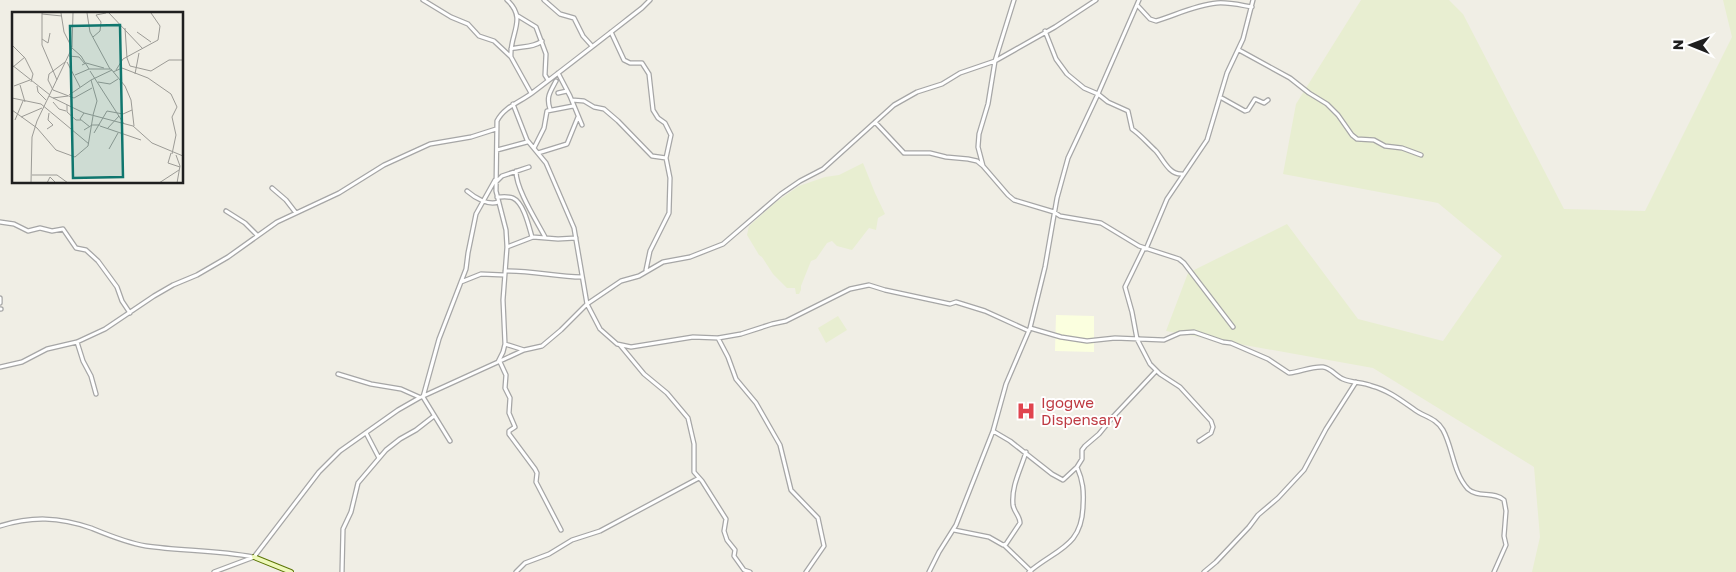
<svg xmlns="http://www.w3.org/2000/svg" width="1736" height="572" font-family="'Golos Text',sans-serif">
<rect width="100%" height="100%" fill="#f0eee5"/>
<path fill="#fbffdf" d="M 1056,315 L 1094,316 L 1094,352 L 1055,351 Z"/>
<path fill="#e8eed1" d="M 1361,0 L 1449,0 L 1463,14 L 1564,209 L 1645,211 L 1732,37 L 1723,0 L 1736,0 L 1736,572 L 1532,572 L 1540,537 L 1534,467 L 1373,368 L 1166,331 L 1188,273 L 1287,224 L 1358,319 L 1443,341 L 1502,256 L 1438,203 L 1283,174 L 1296,104 Z
M 863,163 L 875,193 L 885,214 L 878,218 L 876,230 L 869,228 L 852,250 L 837,246 L 832,241 L 827,243 L 816,259 L 811,261 L 801,286 L 801,290 L 799,294 L 796,294 L 795,288 L 787,288 L 773,274 L 762,257 L 759,255 L 747,235 L 749,226 L 776,202 L 799,186 L 825,177 L 839,175 Z
M 838,316 L 847,330 L 826,343 L 818,328 Z"/>
<g fill="none" stroke-linecap="round" stroke-linejoin="round">
<g stroke="#a6a6a6" stroke-width="5.5">
<path id="street" d="M 423,0 L 451,17 L 468,24 L 479,36 L 494,41 L 511,57
M 507,0 C 528,19 509,34 511,57 L 531,93
M 544,0 L 560,14 L 574,18 L 583,36 L 592,46
M 1014,0 L 995,61 L 988,104 L 979,134 L 978,147 L 983,166 L 1008,195 L 1014,200 L 1054,212 L 1060,216 L 1101,223 L 1139,246 L 1179,259 L 1184,263 L 1233,327
M 1138,6 L 1150,19 L 1156,21 C 1176,15 1195,5 1217,3 C 1228,2 1240,5 1252,7
M 518,16 L 536,27 L 546,54 L 545,75 L 548,80
M 1045,31 L 1056,59 L 1067,74 L 1084,88 L 1098,94 L 1108,102 L 1128,111 L 1132,129 C 1141,135 1148,144 1156,151 C 1163,159 1169,175 1182,174
M 611,32 L 624,60 L 630,63 L 642,63 L 649,74 L 653,110 L 658,118 L 665,123 L 671,135 L 666,158 L 670,178 L 669,213 L 650,251 L 646,270
M 511,49 C 522,46 533,48 542,41
M 1239,50 L 1290,78 L 1309,93 L 1327,104 L 1338,115 L 1352,135 L 1357,139 L 1374,140 L 1385,146 L 1402,148 L 1421,155
M 558,73 L 570,96 L 582,125
M 558,93 L 567,91
M 1220,97 L 1245,111 L 1248,110 L 1255,99 L 1264,103 L 1268,100
M 572,100 L 584,101 L 594,107 L 604,109 L 618,121 L 652,156 L 666,158
M 513,104 L 527,140 L 546,163 L 574,228 L 587,304 L 600,329 L 617,344 L 631,347 L 693,337 L 718,338 L 741,334 L 772,324 L 786,321 L 850,289 L 869,285 L 885,290 L 950,304 L 956,302 L 985,311 L 1029,331
M 550,109 C 546,97 550,92 556,81
M 875,122 L 904,153 L 930,153 L 946,157 L 968,159 L 977,161 L 983,166
M 534,148 L 544,128 L 547,111 L 573,106
M 497,150 L 527,142
M 538,153 L 567,144 L 578,117
M 516,171 C 516,189 536,220 545,237
M 496,182 L 502,176 L 529,167
M 272,188 L 286,200 L 296,213
M 467,191 C 474,197 488,206 498,202
M 497,197 C 502,197 509,196 513,198 C 524,203 529,227 532,237
M 226,211 L 245,223 L 257,235
M 0,222 L 14,224 L 28,231 L 40,228 L 52,231 L 63,229 L 76,248 L 86,250 L 98,261 L 117,287 L 122,301 L 130,313
M 507,247 L 533,237 L 558,239 L 576,238
M 1144,248 L 1125,287 L 1132,312 L 1137,339 L 1150,364 L 1160,374 L 1180,387 L 1211,421 L 1213,427 L 1211,433 L 1199,441
M 1146,249 L 1167,199 L 1207,140 L 1227,73 L 1243,39 L 1253,0
M 505,271 C 531,270 556,277 582,277
M 461,282 L 481,274 L 504,275
M 0,298 L 0,303
M 0,309 L 1,309
M 1030,328 L 1061,337 L 1087,341 L 1115,338 L 1164,340 L 1180,333 L 1194,332 L 1223,342 L 1231,343 L 1268,359 L 1289,373 C 1300,372 1312,366 1323,367 C 1331,368 1336,376 1343,379 C 1352,383 1363,382 1372,386 C 1388,390 1402,401 1415,410 C 1425,417 1436,418 1443,430 C 1453,448 1453,473 1468,489 C 1478,498 1494,491 1504,500 L 1506,511 L 1504,536 L 1506,545 L 1494,572
M 718,338 L 728,357 L 736,379 L 756,403 L 780,445 L 791,490 L 818,518 L 824,546 L 806,572
M 77,342 L 83,361 L 91,376 L 96,394
M 505,344 L 524,350
M 620,345 L 644,374 L 667,393 L 688,418 L 694,444 L 694,472 L 702,481 L 726,519 L 724,531 L 727,540 L 735,550 L 734,556 L 744,570 L 750,572
M 498,362 L 524,350 L 542,346 L 561,330 L 587,304 L 621,281 L 639,276 L 663,262 L 690,257 L 723,244 L 781,194 L 800,181 L 823,169 L 894,105 L 917,92 L 942,84 L 960,73 L 995,61 L 1055,27 L 1096,0
M 500,362 L 506,375 L 505,388 L 510,398 L 509,413 L 515,427 L 509,431 L 509,434 L 535,469 L 537,473 L 536,482 L 561,530
M 0,367 L 22,362 L 47,349 L 77,342 L 105,329 L 154,296 L 173,285 L 197,275 L 228,257 L 277,222 L 339,193 L 384,165 L 430,144 L 471,137 L 496,129
M 338,374 L 371,384 L 401,389 L 419,397
M 993,431 L 1010,441 L 1052,474 L 1063,480 L 1077,467 L 1082,459 L 1082,450 L 1085,446 L 1099,434 L 1112,418 L 1156,371
M 366,433 L 379,458
M 450,441 L 423,397 L 439,339 L 466,269 L 468,253 L 476,214 L 495,180
M 0,526 C 32,516 59,517 91,528 C 108,535 127,543 146,546 C 181,551 218,550 253,557
M 954,530 L 989,537 L 1003,545 L 1006,544 L 1020,523 C 1020,516 1014,512 1013,505 C 1011,486 1021,469 1026,452
M 1004,545 L 1031,571
M 214,572 L 254,557 L 319,472 L 340,451 L 398,410 L 419,398 L 498,362 L 503,352 L 505,344 L 503,300 L 507,247 L 506,230 L 496,191 L 497,121 C 504,107 520,102 532,93 C 569,65 606,36 642,8 L 650,0
M 342,572 L 343,529 L 351,512 L 358,483 L 386,450 L 400,439 L 416,430 L 434,416
M 516,572 L 525,563 L 549,554 L 572,540 L 600,531 L 699,478
M 929,572 L 939,552 L 956,525 L 993,431 L 1006,384 L 1030,328 L 1045,267 L 1057,198 L 1068,158 L 1098,94 L 1139,0
M 1029,572 C 1056,549 1082,547 1083,506 C 1084,491 1083,481 1077,467
M 1204,572 L 1216,562 L 1249,527 L 1258,515 L 1278,498 L 1304,470 L 1326,429 L 1356,382"/>
</g>
<g stroke="#5c7606" stroke-width="6">
<path id="secondary" d="M 254,557 L 291,572"/>
</g>
<use href="#street" stroke="#fff" stroke-width="3"/>
<use href="#secondary" stroke="#eef9ba" stroke-width="4"/>
</g>
<defs>
<g id="hospital-bare" transform="scale(1.5)"><path d="M-5-5h3v3.5h4V-5h3V5h-3V1.5h-4V5h-3Z" fill="#e0444e" stroke="#fff" stroke-width="2.5" paint-order="stroke"/></g>
</defs>
<g fill-rule="evenodd">
<use href="#hospital-bare" x="1026" y="411"/>
</g>
<g text-anchor="middle" dominant-baseline="central" stroke-width="4" stroke-linejoin="round" paint-order="stroke">
<g font-size="15" fill="#be3a42" stroke="#fff" text-anchor="start">
<text x="1041" y="402">Igogwe<tspan x="1041" dy="17">Dispensary</tspan></text>
</g>
</g>
<g transform="translate(12 12)">
<rect width="171" height="171" fill="#f0eee5"/>
<path fill="none" stroke="#9c9b96" stroke-width="1" d="M 30,1 L 30,33 L 45,68M 49,1 L 52,20 L 60,36 L 69,44 L 77,57 L 99,57 L 113,74 L 119,88 L 122,114M 75,1 L 78,20 L 98,57M 97,1 L 131,37M 30,2 L 50,4M 113,16 L 115,46M 125,20 L 139,30M 81,25 L 88,19 L 89,10 L 84,3 L 94,1M 30,27 L 36,31 L 38,21M 0,33 L 13,46 L 21,62 L 19,70M 60,35 L 61,1M 57,44 L 67,45 L 73,52M 115,46 L 118,54 L 139,59 L 157,48 L 172,48M 53,50 L 37,62 L 36,68 L 41,78 L 62,86 L 80,76M 55,50 L 68,75M 0,53 L 38,83M 70,53 L 74,51 L 92,56M 1,55 L 13,45M 104,58 L 111,47 L 146,28 L 148,14 L 139,1M 78,59 L 112,112M 101,60 L 110,56 L 136,66 L 159,82 L 165,95 L 160,105 L 164,123 L 160,142M 123,62 L 127,41M 63,63 L 77,57M 86,70 L 98,72 L 106,67M 8,73 L 13,90M 2,74 L 18,68M 25,74 L 26,80 L 34,88M 57,83 L 79,68M 37,84 L 72,101 L 121,114 L 140,131 L 171,144M 0,86 L 29,92 L 77,132M 41,86 L 56,84M 41,90 L 47,97 L 54,99M 55,93 L 55,100 L 64,108 L 69,108M 0,98 L 25,116 L 44,138 L 63,145 L 76,134 L 81,104M 72,101 L 68,107 L 78,115M 81,103 L 85,89 L 79,68 L 100,58M 9,105 L 30,96M 3,108 L 11,89M 88,114 L 129,128M 35,117 L 41,113 L 36,108 L 37,101M 95,117 L 107,104M 72,118 L 80,113 L 88,113M 82,121 L 95,99 L 111,102 L 120,98M 97,137 L 106,121M 159,141 L 156,151 L 168,155M 164,143 L 168,154 L 165,171M 20,163 L 45,163 L 56,171M 19,171 L 20,125 L 25,109 L 60,36M 35,171 L 38,165 L 44,171M 147,171 L 167,158"/>
<path fill="#0f766e" fill-opacity="0.15" stroke="#0f766e" stroke-width="2.5" d="M 108,13 L 111,165 L 61,166 L 58,14 Z"/>
<rect width="171" height="171" fill="none" stroke="#1f1f1f" stroke-width="2.5"/>
</g>
<g transform="translate(1691 45) rotate(271)" stroke="#ffffff" stroke-width="4" paint-order="stroke">
<path d="M0-4L9 19L0 12L-9 19Z" fill="#1f1f1f"/>
<text y="-8" font-size="14" font-weight="bold" text-anchor="middle" fill="#1f1f1f">N</text>
</g>
</svg>
